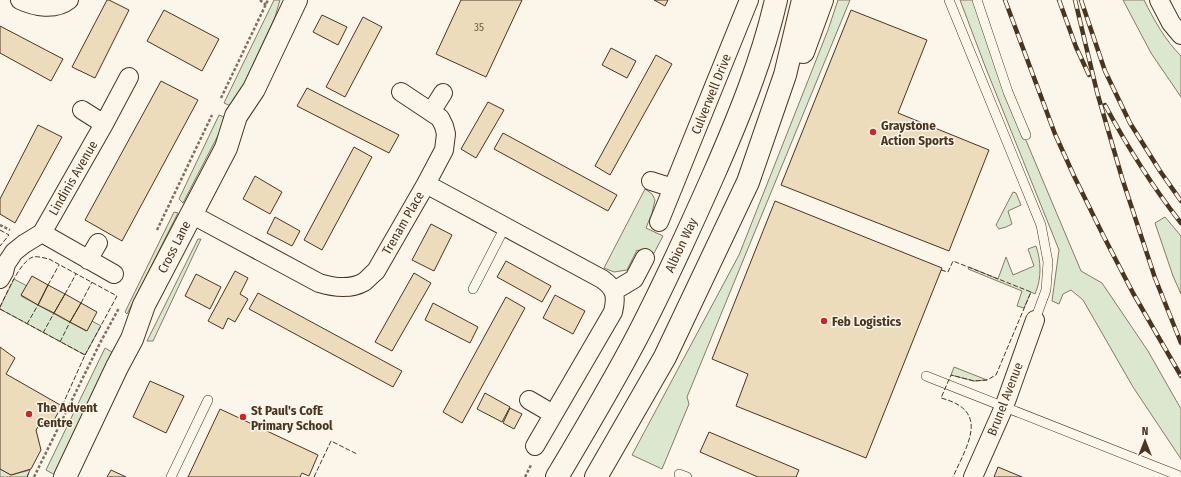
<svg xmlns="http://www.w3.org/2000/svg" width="1181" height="477" font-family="'Fira Sans Condensed',sans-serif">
<rect width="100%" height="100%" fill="#fbf6e9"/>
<path fill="#dce7d0" stroke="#887966" d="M 274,0 L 280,0 L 275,17 L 233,107 L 224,103 Z
M 838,0 L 850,0 L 687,397 L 689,404 L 662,469 L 632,455 L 739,255 L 828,30 Z
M 960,0 L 973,0 L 1006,93 L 1081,271 L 1102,283 L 1148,351 L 1181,409 L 1181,459 L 1133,387 L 1083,300 L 1071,290 L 1063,294 L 1059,304 L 1052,301 L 1059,250 L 985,66 Z
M 1123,0 L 1144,0 C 1154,20 1165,40 1181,56 L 1181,97 L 1151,53 Z
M 219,115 L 227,118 L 183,203 L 179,199 Z
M 645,189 L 652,194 L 655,200 L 652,213 L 646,228 L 663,236 L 653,255 L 637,250 L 627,270 L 614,272 L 604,268 Z
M 1013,192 L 1016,193 L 1021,205 L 1008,211 L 1012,224 L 1006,227 L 999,229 L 996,225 Z
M 174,212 L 178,213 L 127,314 L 125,312 Z
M 1165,217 L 1181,236 L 1181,294 L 1173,276 L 1155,223 Z
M 198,239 L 201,239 L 153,341 L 147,341 Z
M 1036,246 C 1041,261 1042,278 1035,294 L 1031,292 L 1024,308 L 1017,306 L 1022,291 L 968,269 L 969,267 L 998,279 L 1006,257 L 1013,275 L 1034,266 L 1028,249 Z
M 14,279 L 27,286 L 21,296 L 86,331 L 92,321 L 101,326 L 85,355 L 0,309 L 0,307 Z
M 105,348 L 112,352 L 55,475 L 46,470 Z
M 954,367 L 987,380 L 974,381 L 951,375 Z
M 0,469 L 11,475 L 30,470 L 27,477 L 0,477 Z"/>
<path fill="#ecdcbc" stroke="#4a3520" d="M 107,0 L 109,0 L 129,10 L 95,78 L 72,67 Z
M 461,0 L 522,0 L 486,77 L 436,54 Z
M 654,0 L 668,0 L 665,6 Z
M 164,10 L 219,39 L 202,71 L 147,41 Z
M 851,10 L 927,40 L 898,113 L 989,150 L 949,251 L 781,185 Z
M 322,15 L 347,27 L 338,45 L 313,32 Z
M 363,17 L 382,27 L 345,97 L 326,87 Z
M 0,26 L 63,59 L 51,81 L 0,53 Z
M 611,48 L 636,61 L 627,78 L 602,65 Z
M 656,55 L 672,64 L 610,175 L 595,166 Z
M 161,81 L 198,100 L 122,241 L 85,220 Z
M 307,88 L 399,135 L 389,153 L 297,106 Z
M 488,102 L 504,110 L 476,158 L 461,149 Z
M 38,125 L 62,137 L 15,223 L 0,214 L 0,199 Z
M 503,133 L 617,195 L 608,211 L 494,149 Z
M 354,147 L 372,157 L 322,250 L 304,240 Z
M 255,176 L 282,192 L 270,214 L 243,199 Z
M 775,201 L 942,268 L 866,458 L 736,406 L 748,374 L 712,359 Z
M 275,217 L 300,231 L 292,246 L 267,233 Z
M 431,224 L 452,235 L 434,271 L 412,260 Z
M 506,261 L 551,286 L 542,302 L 497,277 Z
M 235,271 L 248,278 L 240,294 L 248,299 L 235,322 L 228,318 L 223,329 L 208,321 Z
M 414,273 L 431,283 L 392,351 L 375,342 Z
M 196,274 L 221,287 L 210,309 L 185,296 Z
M 32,276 L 48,285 L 38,305 L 21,295 Z
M 48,285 L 65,294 L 54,313 L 38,305 Z
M 258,293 L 402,371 L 393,387 L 249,309 Z
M 65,294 L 81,303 L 70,322 L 54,313 Z
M 555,295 L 585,311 L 573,334 L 543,318 Z
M 506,297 L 525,308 L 462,423 L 443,412 Z
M 81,303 L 97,312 L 87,331 L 70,322 Z
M 433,303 L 478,327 L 470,343 L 425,320 Z
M 0,347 L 15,358 L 6,374 L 62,406 L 50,427 L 41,422 L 36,430 L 41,450 L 31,469 L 11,475 L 0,469 Z
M 150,381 L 184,396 L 166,433 L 133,417 Z
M 485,393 L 510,407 L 502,422 L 477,409 Z
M 510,408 L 522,414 L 514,429 L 503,423 Z
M 220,409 L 318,455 L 309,476 L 302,473 L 300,477 L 188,477 Z
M 709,432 L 799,470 L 796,477 L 758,477 L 700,452 Z
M 998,467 L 1022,477 L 994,477 Z
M 111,470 L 126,477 L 107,477 Z"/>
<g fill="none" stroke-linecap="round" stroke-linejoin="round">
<g stroke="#4a3520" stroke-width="10">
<path id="lane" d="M 949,0 L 1041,225 L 1048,262 L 1046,290 L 1035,320
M 977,0 L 1008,92 L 1026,135
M 473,289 L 505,227
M 926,376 L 1177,475
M 679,474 L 687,477
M 171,477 L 208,400"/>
</g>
<g stroke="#4a3520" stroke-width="20">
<path id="street" d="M 20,0 C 35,7 55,11 69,0
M 1159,0 L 1171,23 L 1181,35
M 401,92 L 440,118 L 444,126 L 446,134 L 444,150 L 426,184
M 82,110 L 104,124
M 431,112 L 443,93
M 651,181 L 673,188
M 191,214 L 319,283 C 332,287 350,290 364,282 C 368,279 372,274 376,271 L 426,184 L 602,279 C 615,288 617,296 613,312 L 535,446
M 659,222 L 749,0
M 42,233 L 114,274
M 88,260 L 98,243
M 0,279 L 4,272 L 6,264 L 14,252 L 24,244 L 42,233 L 104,124 L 129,77
M 614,291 L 634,279 L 645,258
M 529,400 L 553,414
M 973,477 L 1004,407 L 1035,320"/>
</g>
<g stroke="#4a3520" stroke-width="24">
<path id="secondary" d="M 65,477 L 117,367 L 132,339 L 144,305 L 226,148 L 236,116 L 254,89 L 296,0"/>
</g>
<g stroke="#4a3520" stroke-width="24">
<path id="highway" d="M 803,52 L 822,0
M 557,477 C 585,430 613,383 638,335 C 665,283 689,230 713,176 C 738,119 762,61 776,0
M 596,477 L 665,357 L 748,182 L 785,75 L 803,0"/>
</g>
<path stroke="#7f6f5c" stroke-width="2.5" stroke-dasharray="3 2" stroke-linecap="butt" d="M 260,0 L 266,5
M 221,98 L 268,0
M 0,225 L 10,230
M 157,230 L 212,115
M 34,477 L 100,343 L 119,308
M 525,477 L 531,465"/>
<use href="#lane" stroke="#fbf6e9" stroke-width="9"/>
<use href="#street" stroke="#fbf6e9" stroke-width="18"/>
<use href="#secondary" stroke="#fbf6e9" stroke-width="22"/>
<use href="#highway" stroke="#fbf6e9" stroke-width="22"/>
<g stroke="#4a3520" stroke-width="4.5">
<path id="rail" d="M 1005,0 L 1055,134 L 1074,176 L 1103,235 L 1133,293 L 1181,376
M 1059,0 L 1076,47 L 1089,75
M 1075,0 L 1097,92 L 1122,178 L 1155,278 L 1181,343
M 1081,0 L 1105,71 L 1130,123 L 1160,171 L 1181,201
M 1105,105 C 1127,146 1152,186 1181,223"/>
</g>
<use href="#rail" stroke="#fbf6e9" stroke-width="3" stroke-dasharray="9" stroke-linecap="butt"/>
<path stroke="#4a3520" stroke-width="1" stroke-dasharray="5 2" stroke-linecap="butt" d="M 0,230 L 9,235 L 0,246
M 941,270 L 948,272 L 953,261 L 1031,292 L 996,375 L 987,380 L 974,381 L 951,375 L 941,398 C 991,411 967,445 953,477
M 48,285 L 59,265
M 65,294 L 76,274
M 81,303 L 92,282
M 0,307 C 6,295 20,261 33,257 C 38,256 44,258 49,259 L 117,296 L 85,355
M 0,309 L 85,355 L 62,406
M 27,324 L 38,305
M 43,333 L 54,313
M 60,342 L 70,322
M 27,477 L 30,470
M 314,477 L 331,441 L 357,454"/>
</g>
<g fill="#c62828" stroke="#fbf6e9" stroke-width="1.5">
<circle cx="873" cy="132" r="4"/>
<circle cx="824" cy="321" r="4"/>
<circle cx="29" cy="414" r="4"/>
<circle cx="243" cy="417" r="4"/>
</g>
<g text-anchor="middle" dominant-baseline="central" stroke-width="3" stroke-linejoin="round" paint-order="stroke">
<g font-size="11" fill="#725f47">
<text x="479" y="27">35</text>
</g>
<g font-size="13" fill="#4a3520" stroke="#fbf6e9">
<text transform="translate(711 94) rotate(-68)">Culverwell Drive</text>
<text transform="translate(73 178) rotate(-60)">Lindinis Avenue</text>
<text transform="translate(403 223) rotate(-60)">Trenam Place</text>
<text transform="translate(681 245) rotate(-65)">Albion Way</text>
<text transform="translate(174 247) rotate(-63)">Cross Lane</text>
<text transform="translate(1005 399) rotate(-69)">Brunel Avenue</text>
</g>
<g font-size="13" font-weight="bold" fill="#4a3520" stroke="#fbf6e9" text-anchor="start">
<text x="881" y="125">Graystone<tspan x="881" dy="15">Action Sports</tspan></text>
<text x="832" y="321">Feb Logistics</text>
<text x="37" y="407">The Advent<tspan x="37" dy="15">Centre</tspan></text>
<text x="251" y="410">St Paul's CofE<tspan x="251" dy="15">Primary School</tspan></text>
</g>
</g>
<g transform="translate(1145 441)" stroke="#fbf6e9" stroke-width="3" paint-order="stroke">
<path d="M0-3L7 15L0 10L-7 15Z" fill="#4a3520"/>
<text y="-6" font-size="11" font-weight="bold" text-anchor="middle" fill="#4a3520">N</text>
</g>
</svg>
